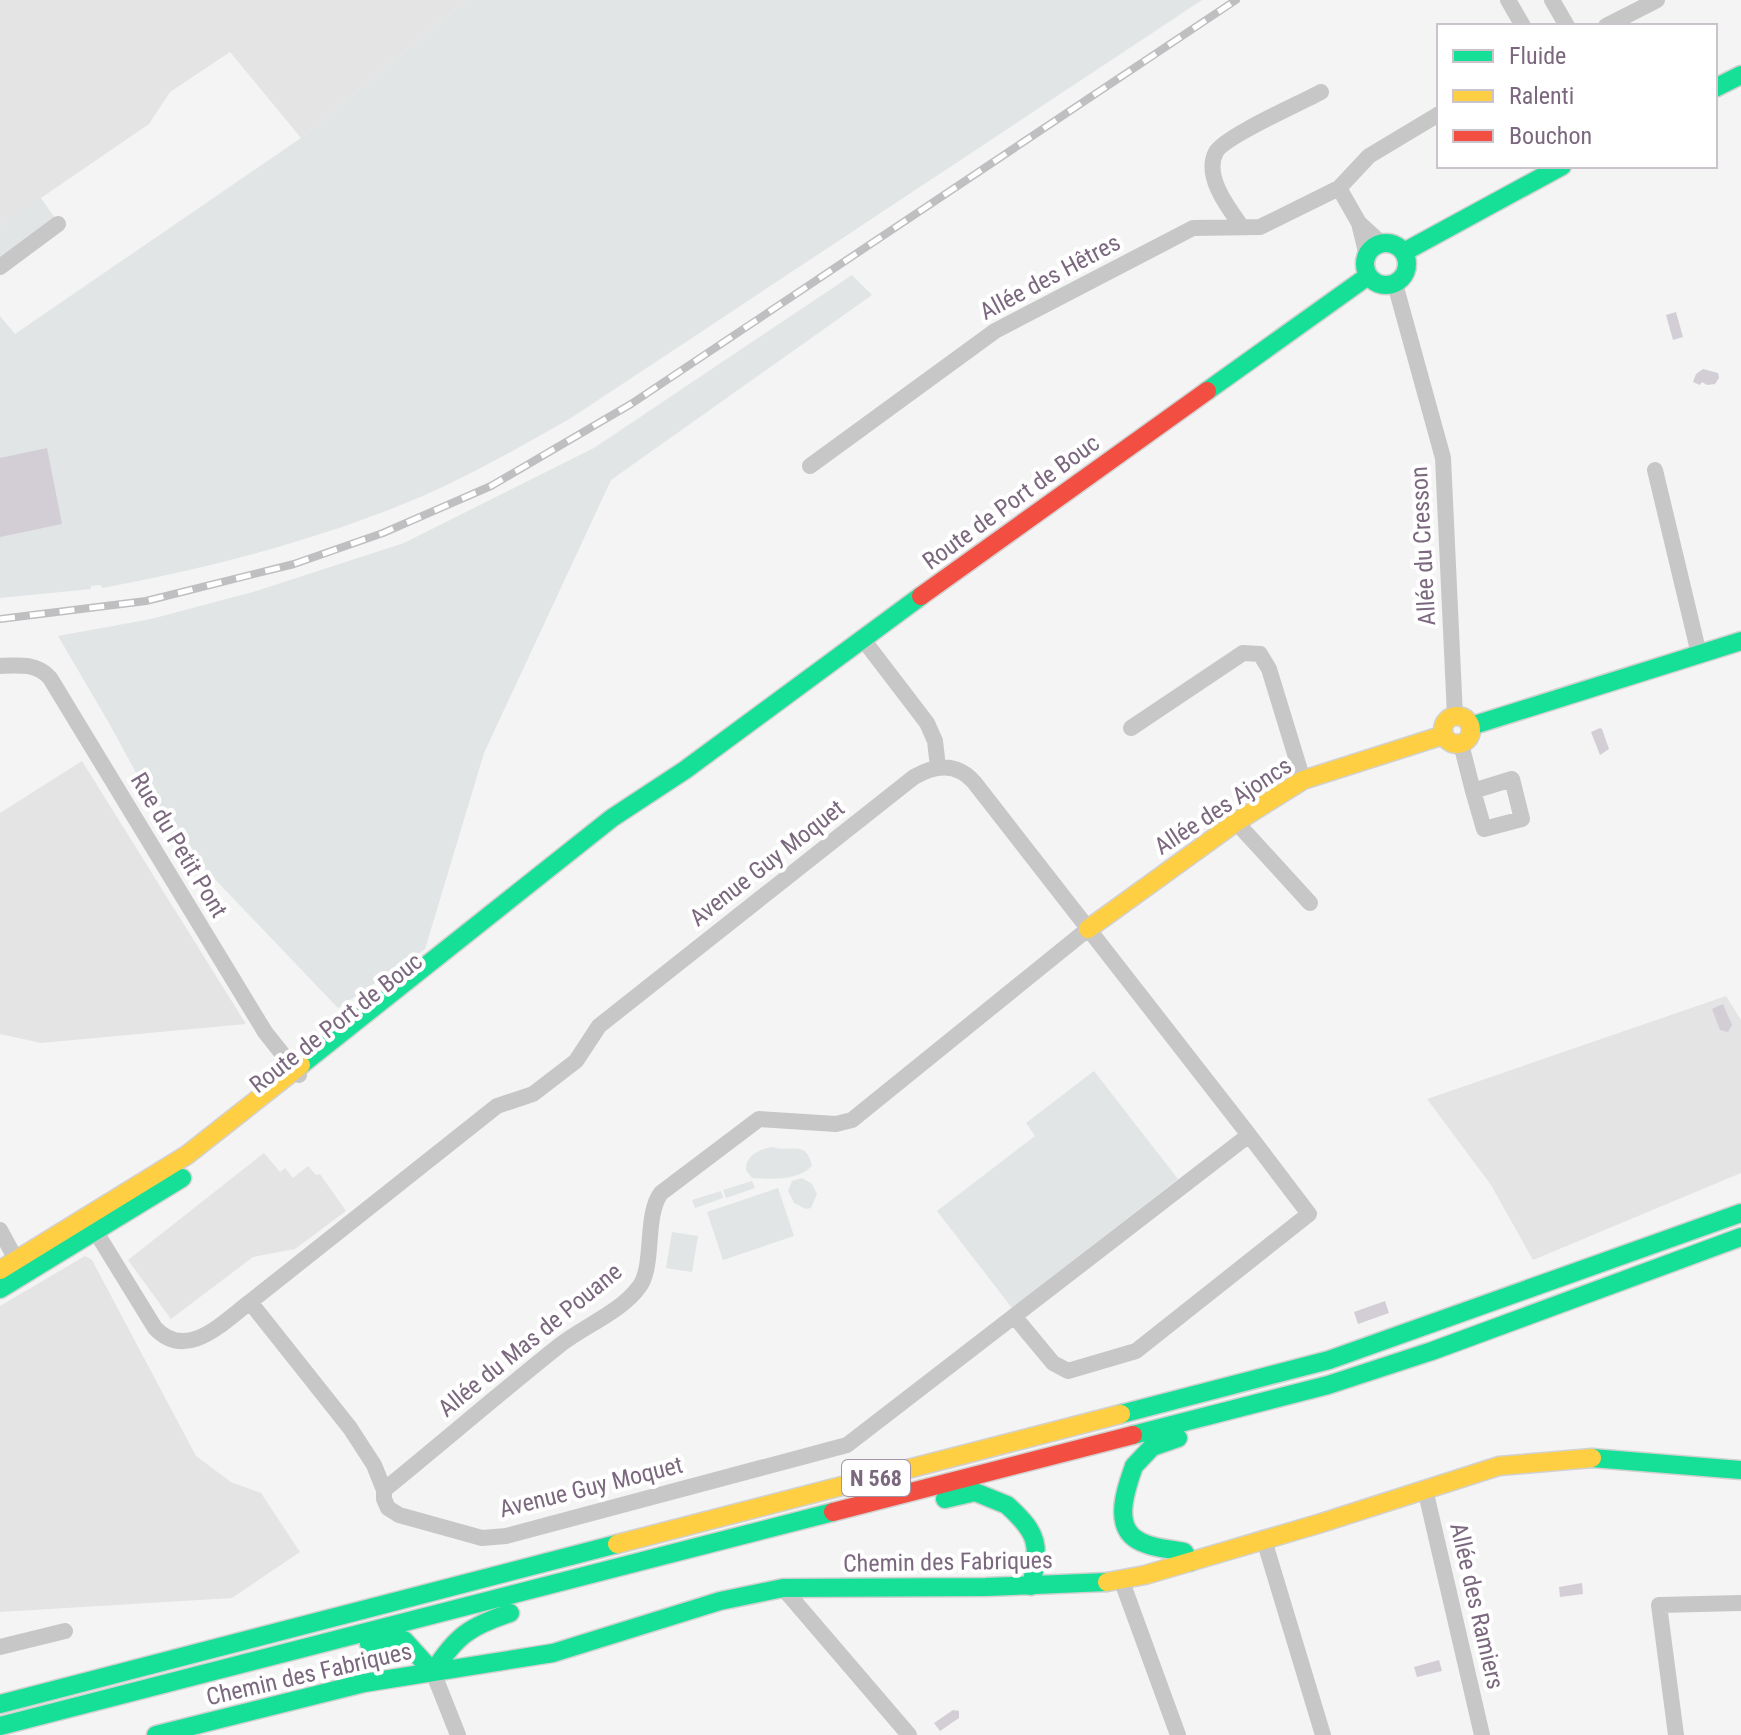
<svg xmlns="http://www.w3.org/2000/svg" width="1741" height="1735" font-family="'Roboto Condensed',sans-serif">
<rect width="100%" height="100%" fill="#f3f4f3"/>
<path fill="#e4e4e5" d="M 0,0 L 466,0 L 301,138 L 230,52 L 170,92 L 149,124 L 0,226 Z
M 82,761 L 246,1024 L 41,1043 L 0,1034 L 0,813 Z
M 1726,996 L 1741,1020 L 1741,1173 L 1533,1260 L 1491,1185 L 1427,1099 Z
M 264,1153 L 280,1172 L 285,1168 L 293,1178 L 308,1166 L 316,1175 L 320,1174 L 346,1211 L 295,1249 L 253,1257 L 171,1319 L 128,1260 Z
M 85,1256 L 92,1260 L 196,1456 L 231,1482 L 261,1493 L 300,1552 L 232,1598 L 0,1612 L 0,1306 Z"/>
<path fill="#e1e5e5" d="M 466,0 L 1202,0 L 571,418 C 513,451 454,485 391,509 C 298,545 200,570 102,588 L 101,585 L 91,586 L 91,589 L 0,598 L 0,316 L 15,334 L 301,138 Z
M 40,197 L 55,218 L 0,258 L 0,226 Z
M 852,275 L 872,295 L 611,480 L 484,753 L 425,949 L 338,1008 L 166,828 L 109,723 L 58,636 L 151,619 L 253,592 L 404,543 L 594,448 Z
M 1094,1071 L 1178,1179 L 1012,1308 L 937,1211 L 1035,1136 L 1026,1123 Z
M 772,1147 C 792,1153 806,1139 812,1166 C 797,1181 771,1179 752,1178 L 746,1170 C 745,1156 759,1149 772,1147 Z
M 802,1178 L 812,1184 L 817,1194 L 811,1208 L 806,1209 L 794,1203 L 788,1191 L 792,1181 Z
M 752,1181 L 755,1188 L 726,1198 L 723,1190 Z
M 778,1188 L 794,1236 L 723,1260 L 707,1212 Z
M 721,1191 L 723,1198 L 695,1208 L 692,1200 Z
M 672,1232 L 698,1236 L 692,1272 L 666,1268 Z"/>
<path fill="#d3ced6" d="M 1676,312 L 1683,337 L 1673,340 L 1666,315 Z
M 1703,369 L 1718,373 L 1719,378 L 1715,384 L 1707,385 L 1702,382 L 1700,385 L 1693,382 L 1696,374 Z
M 47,448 L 62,524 L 0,537 L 0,458 Z
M 1600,728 L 1602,729 L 1609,749 L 1600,755 L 1591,732 Z
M 1723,1004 L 1732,1025 L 1728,1032 L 1720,1030 L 1712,1009 Z
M 1385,1301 L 1389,1313 L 1358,1324 L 1354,1312 Z
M 1582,1583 L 1583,1594 L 1560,1597 L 1559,1587 Z
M 1439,1660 L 1442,1671 L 1417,1677 L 1414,1667 Z
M 953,1710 L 959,1711 L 959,1718 L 940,1731 L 934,1723 Z"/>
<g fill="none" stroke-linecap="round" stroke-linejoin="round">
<g stroke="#d2d1d2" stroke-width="21">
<path id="fast" d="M 1715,88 L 1741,75
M1365 264a21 21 0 1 1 42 0a21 21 0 1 1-42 0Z
M 1404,252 L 1562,166
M 1207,391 L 1368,276
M 1471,726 L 1741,641
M 301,1065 L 612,818 L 685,770 L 921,596
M 0,1289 L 182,1178
M 1121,1414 L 1329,1360 L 1741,1213
M 1133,1435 L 1328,1385 L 1432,1351 L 1741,1237
M 1592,1458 L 1741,1470
M 1134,1466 C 1125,1492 1110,1532 1146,1544 C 1158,1549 1172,1549 1184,1552 L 1190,1562
M 1134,1466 L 1152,1447 L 1178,1438
M 945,1499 L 975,1492 L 1007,1505
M 1007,1505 C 1039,1534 1040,1545 1031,1586
M 369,1644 L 404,1640 L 433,1672 C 456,1636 470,1626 510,1613
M 0,1704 L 617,1544
M 0,1726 L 833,1512
M 156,1735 L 364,1683 L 553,1653 L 720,1601 L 783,1588 L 986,1587 L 1107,1582"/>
</g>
<g stroke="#d2d1d2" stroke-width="21">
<path id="slow" d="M1443 730a14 14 0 1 1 28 0a14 14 0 1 1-28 0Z
M 1088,929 L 1236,822 L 1303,780 L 1444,735
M 0,1270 L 187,1155 L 301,1065
M 617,1544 L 1121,1414
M 1107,1582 L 1145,1575 L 1318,1524 L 1499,1466 L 1592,1458"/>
</g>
<g stroke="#d2d1d2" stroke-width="21">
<path id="jam" d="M 921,596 L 1207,391
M 833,1512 L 1133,1435"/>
</g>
<path stroke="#c8c7c8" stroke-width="16" d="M 1508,0 L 1523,26
M 1552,0 L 1567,26
M 1606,26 L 1657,0
M 1359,223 L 1339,188 L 1369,156 L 1439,114
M 1242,227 C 1229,209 1203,176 1216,152 C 1225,136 1301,103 1321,92
M 1367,256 L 1359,223 L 1382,244
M 0,267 L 58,224
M 1395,284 L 1443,458 L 1455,716
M 810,466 L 995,331 L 1193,228 L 1260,227 L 1339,188
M 1655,470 L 1699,654
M 862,638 L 927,723 L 935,741 L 938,767
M 0,666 C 18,665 37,663 50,678 L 265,1032 L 299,1075
M 1131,728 L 1243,653 L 1260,654 L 1269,669 L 1303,780
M 1461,744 L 1473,791 L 1512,779 L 1522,819 L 1484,829 L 1473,791
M 1236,822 L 1310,903
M 91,1224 L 155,1328 C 187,1362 223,1322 250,1302 L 350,1428 L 374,1465 L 384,1490 L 384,1499 L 388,1508 L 399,1515 L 482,1538 L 506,1536 L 847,1445 L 1249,1135 L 974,782 C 956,762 935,765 914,777 L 599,1026 L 576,1061 L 533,1094 L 497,1106 L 250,1302
M 0,1230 L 20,1267
M 1014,1316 L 1053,1363 L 1068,1371 L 1136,1351 L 1309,1214 L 1249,1135
M 1425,1489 L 1482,1735
M 384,1490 C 443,1442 501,1392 560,1345 C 584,1326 621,1312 639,1287 C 655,1267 644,1215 661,1193 L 759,1119 L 836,1124 L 852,1120 L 1088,929
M 1264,1540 L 1323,1735
M 1121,1579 L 1178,1735
M 783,1588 L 909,1735
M 0,1647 L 65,1631
M 433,1672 L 458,1735
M 1676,1735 L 1659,1605 L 1741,1603"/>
<use href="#fast" stroke="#16e098" stroke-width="18"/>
<use href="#slow" stroke="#ffcf43" stroke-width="18"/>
<use href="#jam" stroke="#f24e42" stroke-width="18"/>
<g stroke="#bfbec0" stroke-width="8">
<path id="rail" d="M 0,619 L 146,601 L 294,564 L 383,533 L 491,486 L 631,404 L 1236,0"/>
</g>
<use href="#rail" stroke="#fff" stroke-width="5" stroke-dasharray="15" stroke-linecap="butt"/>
</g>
<g text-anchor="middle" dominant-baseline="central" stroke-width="8" stroke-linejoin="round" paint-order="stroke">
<rect fill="#fff" stroke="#a395a5" stroke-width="2" x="842" y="1460" width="68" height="36" rx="6"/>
<g font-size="22" font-weight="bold" fill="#7b687f">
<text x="876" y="1478">N 568</text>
</g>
<g font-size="24" fill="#7b687f" stroke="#fff">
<text transform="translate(1050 277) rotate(-28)">Allée des Hêtres</text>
<text transform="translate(1011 502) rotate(-36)">Route de Port de Bouc</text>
<text transform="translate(1423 546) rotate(-93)">Allée du Cresson</text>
<text transform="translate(1223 806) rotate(-33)">Allée des Ajoncs</text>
<text transform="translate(179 845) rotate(59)">Rue du Petit Pont</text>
<text transform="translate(767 863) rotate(-38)">Avenue Guy Moquet</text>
<text transform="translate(336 1023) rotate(-38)">Route de Port de Bouc</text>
<text transform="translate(530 1340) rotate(-39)">Allée du Mas de Pouane</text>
<text transform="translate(591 1487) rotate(-14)">Avenue Guy Moquet</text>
<text transform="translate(948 1562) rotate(-1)">Chemin des Fabriques</text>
<text transform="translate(1477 1606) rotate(77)">Allée des Ramiers</text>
<text transform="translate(309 1674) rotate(-13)">Chemin des Fabriques</text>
</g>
</g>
<rect x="1437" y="24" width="280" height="144" fill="#ffffff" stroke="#cac3cc" stroke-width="2"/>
<rect x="1453" y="50" width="40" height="12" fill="#16e098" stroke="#cac3cc" stroke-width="2"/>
<text x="1509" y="64" font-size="24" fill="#7b687f">Fluide</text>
<rect x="1453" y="90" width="40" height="12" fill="#ffcf43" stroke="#cac3cc" stroke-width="2"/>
<text x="1509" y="104" font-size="24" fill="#7b687f">Ralenti</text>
<rect x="1453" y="130" width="40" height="12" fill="#f24e42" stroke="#cac3cc" stroke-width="2"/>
<text x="1509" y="144" font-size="24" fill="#7b687f">Bouchon</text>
</svg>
